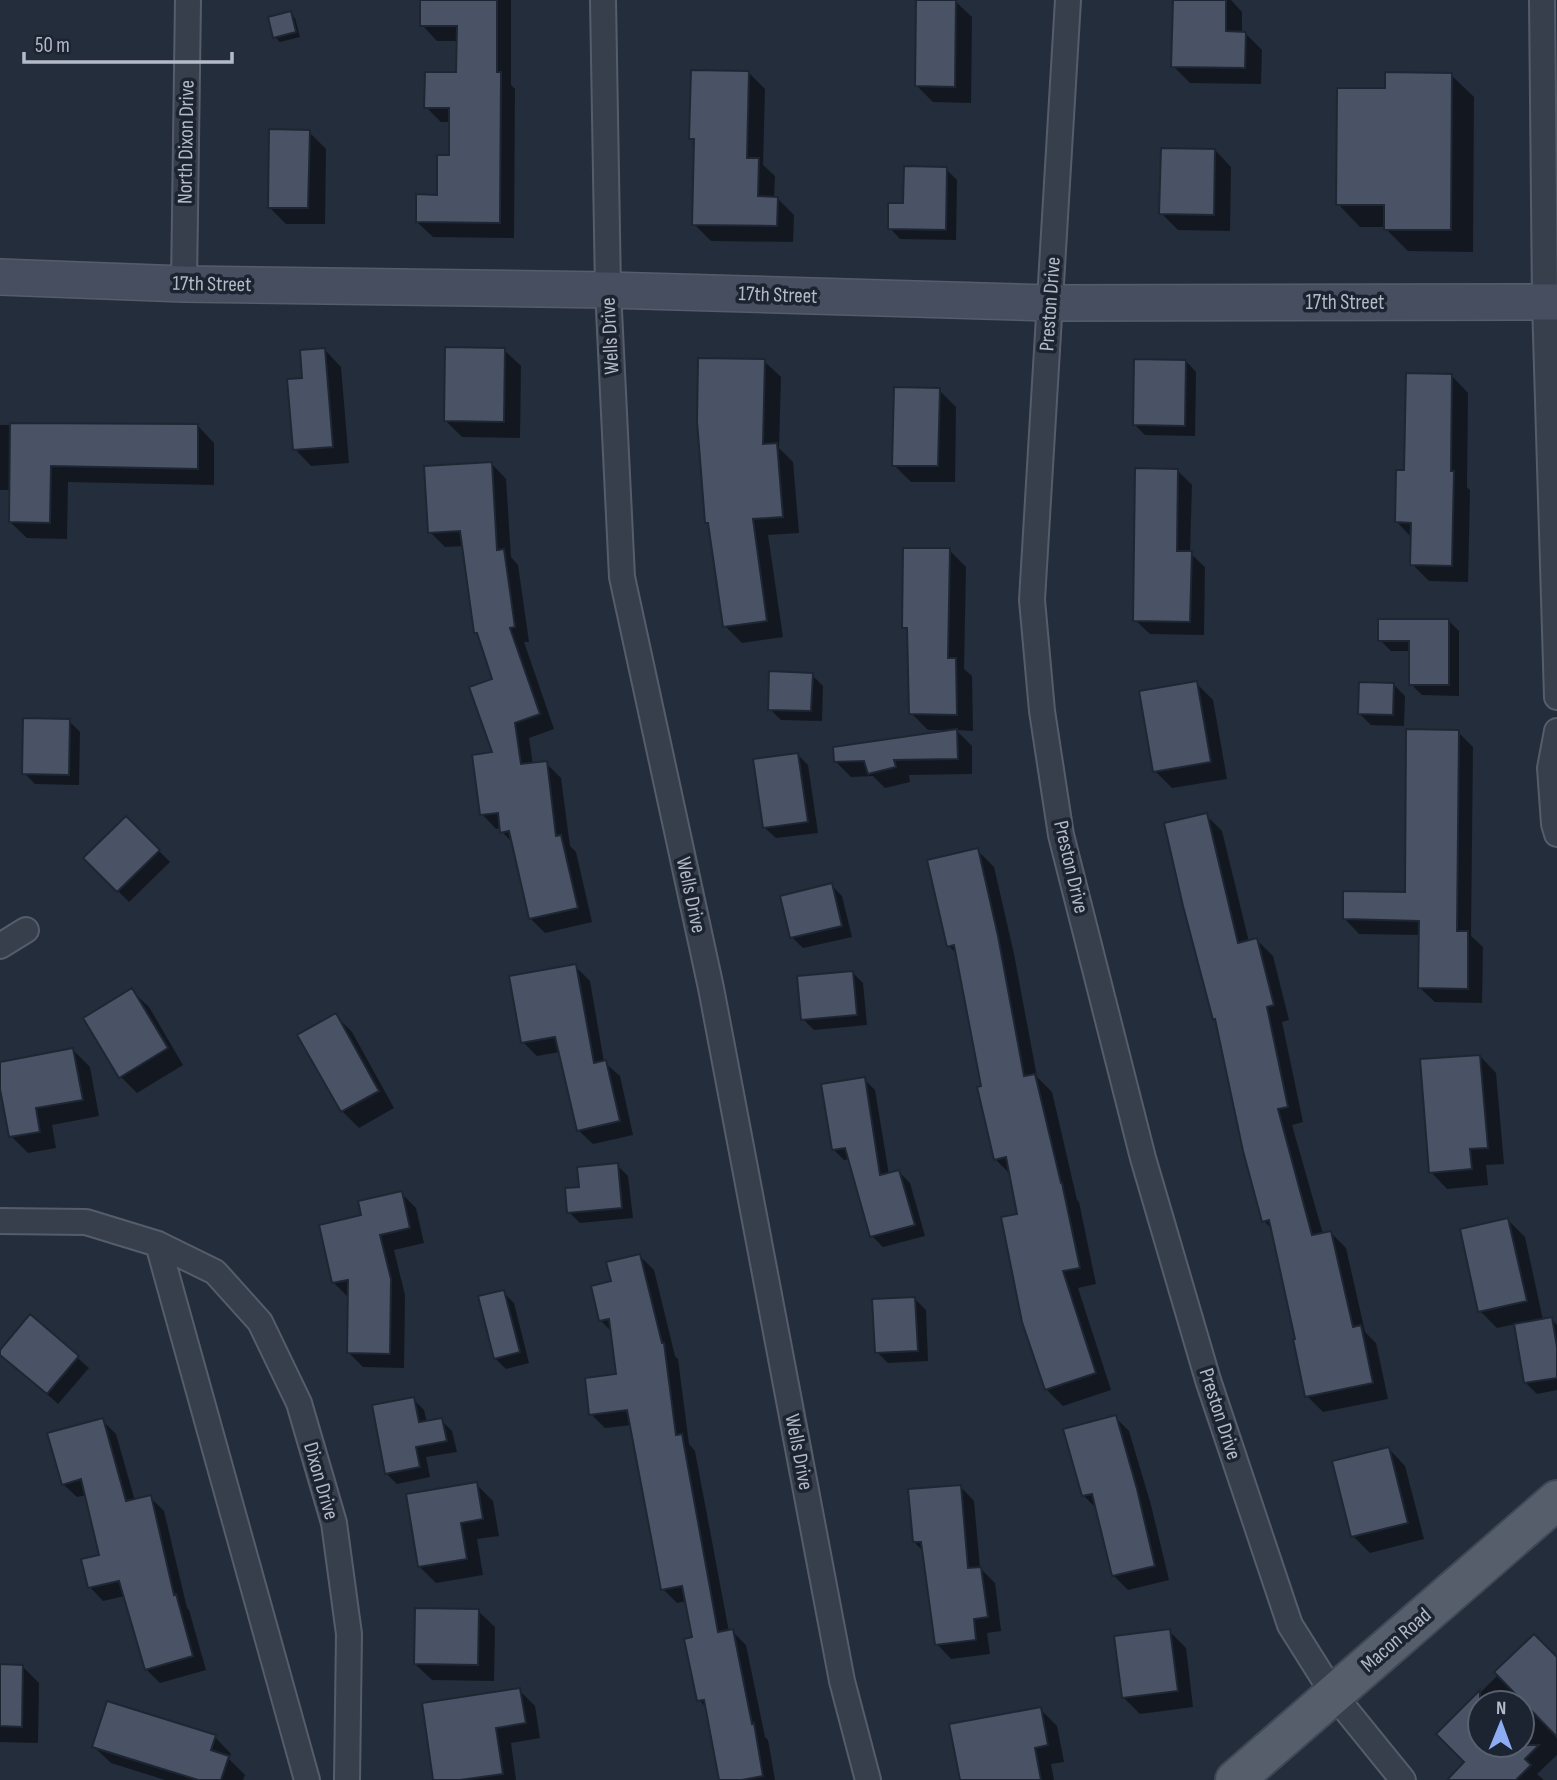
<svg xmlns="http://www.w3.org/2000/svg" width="1557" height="1780" font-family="'Sofia Sans Condensed',sans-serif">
<rect width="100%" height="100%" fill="#242d3c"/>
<path fill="#0007" fill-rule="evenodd" d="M 421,0 L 511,0 L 511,85 L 515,89 L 514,238 L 433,237 L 417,222 L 439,197 L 450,157 L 450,122 L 441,122 L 426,107 L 458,74 L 458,41 L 437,41 L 422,25 Z
M 1174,0 L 1231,0 L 1242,12 L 1242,33 L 1245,33 L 1262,50 L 1261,84 L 1190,83 L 1173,66 Z
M 955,1 L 972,17 L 971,103 L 933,102 L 916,85 Z
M 290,13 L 295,18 L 300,37 L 280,42 L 275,37 Z
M 748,72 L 765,89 L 763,165 L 775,176 L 774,198 L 777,198 L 794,215 L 793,242 L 711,241 L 694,224 L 695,142 L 691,138 Z
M 1451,75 L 1474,97 L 1473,252 L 1408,251 L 1386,229 L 1386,227 L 1360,227 L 1338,204 L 1386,90 Z
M 309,132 L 326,149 L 325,224 L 286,224 L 269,207 Z
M 1215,150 L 1231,167 L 1230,231 L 1178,230 L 1161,213 Z
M 946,169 L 957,180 L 956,240 L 900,239 L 890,228 L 905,205 Z
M 325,350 L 341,367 L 349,463 L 311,466 L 295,449 L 304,380 Z
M 504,350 L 521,366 L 520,438 L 462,437 L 445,420 Z
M 764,361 L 781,377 L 779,448 L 793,462 L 799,533 L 768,535 L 783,637 L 742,643 L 725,626 L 710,526 L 707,522 Z
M 1186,361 L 1196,372 L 1195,436 L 1145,435 L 1134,424 Z
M 1452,376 L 1468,393 L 1467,487 L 1470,490 L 1468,582 L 1429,581 L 1412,564 L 1412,538 L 1397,522 L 1406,472 Z
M 939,390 L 956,407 L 955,482 L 911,482 L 894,465 Z
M 0,425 L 198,426 L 214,443 L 214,485 L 68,482 L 67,539 L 27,538 L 10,522 L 11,490 L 0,490 Z
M 492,464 L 506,479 L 511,557 L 518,565 L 529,642 L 524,642 L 554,729 L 529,738 L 533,765 L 546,763 L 561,778 L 570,846 L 576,852 L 592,922 L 545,933 L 530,918 L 513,843 L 502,832 L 502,828 L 496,829 L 482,814 L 494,754 L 495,680 L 480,637 L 476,632 L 464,546 L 445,547 L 430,532 Z
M 1177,470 L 1192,485 L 1190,553 L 1205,567 L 1204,635 L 1150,634 L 1135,620 Z
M 949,550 L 966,567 L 964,669 L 972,676 L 973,731 L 956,730 L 972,746 L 972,774 L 909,775 L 910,782 L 885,788 L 873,776 L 851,777 L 835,761 L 948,732 L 948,730 L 928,730 L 911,713 L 909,633 L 904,627 Z
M 1448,620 L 1459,631 L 1459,696 L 1422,695 L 1411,684 L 1411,651 L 1391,651 L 1380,640 Z
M 812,675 L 823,686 L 822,721 L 781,720 L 770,709 Z
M 1196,683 L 1213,700 L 1227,779 L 1172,788 L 1155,771 Z
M 1394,685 L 1405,696 L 1404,726 L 1371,725 L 1360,714 Z
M 69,721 L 80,732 L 79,785 L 35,784 L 24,773 Z
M 1458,732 L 1473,747 L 1471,936 L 1483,947 L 1482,1003 L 1435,1002 L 1420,988 L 1421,935 L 1359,934 L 1345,919 L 1406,894 Z
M 797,754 L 808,765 L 818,833 L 776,838 L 765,828 Z
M 1206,815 L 1222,831 L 1249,942 L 1257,940 L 1273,956 L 1289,1020 L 1282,1022 L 1303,1122 L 1292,1125 L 1323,1234 L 1330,1232 L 1346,1248 L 1365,1332 L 1376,1343 L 1388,1399 L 1323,1412 L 1307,1396 L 1273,1230 L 1264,1221 L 1217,1022 L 1215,1019 Z
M 126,818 L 170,862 L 129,902 L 85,858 Z
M 977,850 L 994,867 L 1014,954 L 1037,1077 L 1052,1092 L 1077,1200 L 1079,1202 L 1096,1284 L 1078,1288 L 1111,1390 L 1063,1406 L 1046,1389 L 1019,1215 L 1011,1175 L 995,1159 L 958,955 L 949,946 Z
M 831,885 L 842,896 L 852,937 L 803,948 L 792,937 Z
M 575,966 L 590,981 L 604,1062 L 620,1076 L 633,1135 L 593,1144 L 578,1130 L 560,1052 L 537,1056 L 523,1042 Z
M 852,972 L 863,983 L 867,1025 L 814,1030 L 803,1019 Z
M 132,991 L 149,1007 L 183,1065 L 137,1093 L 120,1076 Z
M 335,1015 L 352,1032 L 394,1108 L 359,1128 L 342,1111 Z
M 73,1050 L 90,1067 L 99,1116 L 52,1125 L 56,1148 L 28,1153 L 11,1136 L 0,1079 L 0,1064 Z
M 1480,1056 L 1496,1073 L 1504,1164 L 1486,1165 L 1488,1185 L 1447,1189 L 1431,1172 Z
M 864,1079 L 875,1090 L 889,1175 L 899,1172 L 910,1183 L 925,1236 L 883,1247 L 872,1236 L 850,1159 L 844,1160 L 833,1149 Z
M 617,1165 L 628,1176 L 633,1218 L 580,1223 L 569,1212 L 581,1188 Z
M 401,1193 L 416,1208 L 424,1243 L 394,1250 L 405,1295 L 404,1368 L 363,1367 L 348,1352 L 349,1298 L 334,1283 L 363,1217 Z
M 1508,1220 L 1525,1237 L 1543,1320 L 1551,1319 L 1557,1325 L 1557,1390 L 1537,1394 L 1526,1383 L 1516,1324 L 1497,1328 L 1480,1311 Z
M 640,1256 L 654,1270 L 675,1356 L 678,1359 L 689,1444 L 695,1451 L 729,1632 L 732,1631 L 746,1645 L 765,1737 L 768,1740 L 775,1780 L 721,1780 L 708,1709 L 699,1700 L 695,1639 L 687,1601 L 677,1603 L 663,1589 L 632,1425 L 605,1428 L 591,1414 L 618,1376 L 612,1332 L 601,1321 L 613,1282 Z
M 503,1292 L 514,1303 L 529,1363 L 506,1369 L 495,1358 Z
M 915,1299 L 926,1310 L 928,1361 L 888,1363 L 877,1352 Z
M 31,1317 L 89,1368 L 58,1404 L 0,1352 Z
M 413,1399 L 424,1410 L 427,1423 L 441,1420 L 452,1431 L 457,1452 L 426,1457 L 430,1477 L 397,1484 L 386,1473 Z
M 1115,1417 L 1129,1431 L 1151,1505 L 1169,1580 L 1128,1590 L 1114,1576 L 1098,1510 L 1083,1495 Z
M 102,1420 L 116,1434 L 135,1501 L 150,1497 L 164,1511 L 187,1608 L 189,1610 L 206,1670 L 160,1683 L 146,1669 L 125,1596 L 103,1601 L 90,1587 L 101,1556 L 87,1495 L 77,1497 L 63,1484 Z
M 1389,1449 L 1405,1466 L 1424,1539 L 1370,1553 L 1353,1536 Z
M 476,1484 L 493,1501 L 499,1536 L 477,1539 L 483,1575 L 436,1583 L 419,1566 Z
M 960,1486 L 974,1501 L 980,1568 L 995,1583 L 1001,1631 L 987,1633 L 990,1654 L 951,1659 L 937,1644 L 924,1552 L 914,1542 Z
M 478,1611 L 495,1627 L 494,1681 L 432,1680 L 415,1664 Z
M 1169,1631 L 1186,1648 L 1193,1707 L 1140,1714 L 1123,1697 Z
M 1557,1659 L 1557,1755 L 1537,1774 L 1544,1780 L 1454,1780 L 1466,1762 L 1439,1734 L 1499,1674 ZM 1480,1703 L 1522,1703 L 1522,1745 L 1480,1745 Z
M 0,1666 L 23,1667 L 39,1683 L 38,1743 L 0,1742 Z
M 519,1690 L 535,1706 L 540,1738 L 511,1743 L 516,1780 L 435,1780 Z
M 1040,1709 L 1057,1726 L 1064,1762 L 1051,1764 L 1054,1780 L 962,1780 Z
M 215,1737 L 231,1754 L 229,1759 L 245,1775 L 243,1780 L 165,1780 L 111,1763 L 94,1747 Z"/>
<path fill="#4a5365" stroke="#1f2633" stroke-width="2" d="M 420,0 L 497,0 L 497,72 L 501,72 L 500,223 L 416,222 L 416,194 L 437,195 L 437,155 L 449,155 L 449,108 L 424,108 L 425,72 L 456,72 L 457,26 L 420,26 Z
M 916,0 L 956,0 L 955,87 L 915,86 Z
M 1173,0 L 1226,0 L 1226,31 L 1246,32 L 1245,68 L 1171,67 Z
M 291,11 L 296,32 L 273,38 L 268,17 Z
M 691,70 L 749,71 L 747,158 L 759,158 L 758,196 L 778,197 L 777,226 L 692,225 L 694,139 L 689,139 Z
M 1385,72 L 1452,73 L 1451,230 L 1384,230 L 1384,205 L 1336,205 L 1337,88 L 1385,88 Z
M 269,129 L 310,130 L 308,208 L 268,208 Z
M 1161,148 L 1215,149 L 1214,215 L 1159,214 Z
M 904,166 L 947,167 L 946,230 L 888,229 L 888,203 L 903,203 Z
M 445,347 L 505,348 L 504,422 L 444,421 Z
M 325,348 L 333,447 L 293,450 L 287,379 L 302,378 L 300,350 Z
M 698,358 L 765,359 L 763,444 L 777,443 L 783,517 L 753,519 L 767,621 L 723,627 L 708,523 L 705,523 L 697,421 Z
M 1134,359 L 1186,360 L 1185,426 L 1133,425 Z
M 1406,373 L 1452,374 L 1451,471 L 1454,471 L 1452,566 L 1410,565 L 1411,523 L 1395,522 L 1396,470 L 1404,470 Z
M 894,387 L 940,388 L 938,466 L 892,466 Z
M 10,423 L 198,424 L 198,469 L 51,466 L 50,523 L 9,522 Z
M 492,462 L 497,550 L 504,549 L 515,627 L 510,628 L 540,714 L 515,723 L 521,764 L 547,761 L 556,836 L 561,835 L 578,908 L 529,919 L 509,831 L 500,833 L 498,813 L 480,815 L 472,755 L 492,752 L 469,687 L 492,679 L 477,633 L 474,633 L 460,531 L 428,533 L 424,466 Z
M 1135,468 L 1178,469 L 1177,551 L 1192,551 L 1190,622 L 1133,621 Z
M 903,548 L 950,548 L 948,658 L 956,658 L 957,715 L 909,714 L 907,628 L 902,628 Z
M 1378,619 L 1449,619 L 1449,685 L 1409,685 L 1409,641 L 1378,641 Z
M 769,671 L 813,673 L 811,711 L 768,710 Z
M 1197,681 L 1211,762 L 1153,772 L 1139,691 Z
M 1359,682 L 1394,683 L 1393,715 L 1358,714 Z
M 23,718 L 70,719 L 69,775 L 22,774 Z
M 957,729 L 958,759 L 894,760 L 896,767 L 868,774 L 864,761 L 834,762 L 833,747 Z
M 1406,729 L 1459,730 L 1457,931 L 1468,931 L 1468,989 L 1418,988 L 1419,921 L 1343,919 L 1343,891 L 1405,892 Z
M 798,753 L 808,822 L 763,828 L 753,759 Z
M 1207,813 L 1238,943 L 1257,938 L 1274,1005 L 1267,1007 L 1288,1107 L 1278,1109 L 1312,1235 L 1331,1231 L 1353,1327 L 1361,1325 L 1373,1383 L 1305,1397 L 1293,1339 L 1295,1339 L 1269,1220 L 1262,1222 L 1243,1151 L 1215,1019 L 1213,1020 L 1183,906 L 1164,823 Z
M 126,816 L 160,850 L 117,892 L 83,858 Z
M 978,848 L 998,936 L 1024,1076 L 1035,1074 L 1061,1183 L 1062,1183 L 1080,1268 L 1063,1271 L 1096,1373 L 1045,1390 L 1022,1322 L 1001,1217 L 1017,1214 L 1006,1157 L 994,1160 L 977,1087 L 981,1086 L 954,945 L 947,947 L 927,860 Z
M 832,883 L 842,926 L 790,938 L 780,896 Z
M 576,964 L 594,1063 L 606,1060 L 620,1121 L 577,1131 L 555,1037 L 521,1043 L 509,976 Z
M 853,971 L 857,1015 L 801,1020 L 797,976 Z
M 132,988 L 168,1048 L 119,1078 L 83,1018 Z
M 336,1013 L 379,1091 L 341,1112 L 297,1035 Z
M 73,1048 L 83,1100 L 36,1108 L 40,1132 L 9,1137 L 0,1089 L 0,1062 Z
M 1480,1055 L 1488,1148 L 1470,1149 L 1472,1169 L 1429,1173 L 1420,1059 Z
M 865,1077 L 880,1175 L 899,1170 L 915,1225 L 870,1237 L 845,1148 L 832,1150 L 821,1084 Z
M 618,1163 L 622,1208 L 567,1213 L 565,1188 L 579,1187 L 577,1167 Z
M 402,1191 L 410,1228 L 380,1235 L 391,1279 L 390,1354 L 347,1353 L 348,1280 L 332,1283 L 319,1225 L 361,1215 L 358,1201 Z
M 1508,1218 L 1527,1301 L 1478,1312 L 1460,1229 Z
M 640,1254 L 662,1343 L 664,1343 L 676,1435 L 682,1434 L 718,1632 L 733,1629 L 752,1724 L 754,1723 L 763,1776 L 742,1780 L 719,1780 L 704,1700 L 697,1701 L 684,1639 L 692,1637 L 682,1586 L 661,1590 L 627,1410 L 589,1415 L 585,1378 L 616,1374 L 609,1319 L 599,1321 L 591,1286 L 611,1281 L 606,1262 Z
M 504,1290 L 520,1352 L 494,1359 L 478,1296 Z
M 915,1297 L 918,1351 L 875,1353 L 872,1299 Z
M 30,1314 L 79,1356 L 47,1394 L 0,1355 L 0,1350 Z
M 1552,1317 L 1557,1347 L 1557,1378 L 1524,1383 L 1514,1324 Z
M 414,1397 L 419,1422 L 442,1418 L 447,1441 L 416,1447 L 420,1467 L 385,1474 L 372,1405 Z
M 1116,1415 L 1137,1489 L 1155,1566 L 1112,1576 L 1092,1494 L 1082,1496 L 1063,1429 Z
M 103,1418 L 126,1501 L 151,1495 L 174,1595 L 176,1594 L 193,1656 L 145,1670 L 119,1581 L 88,1588 L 81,1559 L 99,1555 L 81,1479 L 62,1485 L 47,1433 Z
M 1389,1447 L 1408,1523 L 1351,1537 L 1332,1461 Z
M 477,1482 L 483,1519 L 461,1523 L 467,1559 L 418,1567 L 406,1494 Z
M 961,1485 L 968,1568 L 981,1567 L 988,1617 L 974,1619 L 976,1640 L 935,1645 L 921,1542 L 913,1542 L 908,1489 Z
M 415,1608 L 479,1609 L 478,1665 L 414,1664 Z
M 1170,1629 L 1178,1691 L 1122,1698 L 1114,1636 Z
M 1534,1634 L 1557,1657 L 1557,1737 L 1494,1672 Z
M 0,1664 L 23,1665 L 22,1727 L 0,1726 Z
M 520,1688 L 526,1723 L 496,1728 L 503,1774 L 460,1780 L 433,1780 L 422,1703 Z
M 1480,1690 L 1480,1745 L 1539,1745 L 1525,1759 L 1531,1765 L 1516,1780 L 1447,1780 L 1464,1762 L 1436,1734 Z
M 107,1701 L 216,1735 L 211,1750 L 229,1756 L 221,1780 L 198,1780 L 92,1747 Z
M 1041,1707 L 1048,1745 L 1035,1748 L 1041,1780 L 960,1780 L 949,1724 Z"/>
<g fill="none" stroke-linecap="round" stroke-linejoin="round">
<g stroke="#565d6a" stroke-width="28">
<path id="street" d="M 603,0 L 608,290 L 622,577 L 711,988 L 842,1681 L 868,1780
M 1068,0 L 1032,600 L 1042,711 L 1061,835 L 1143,1158 L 1208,1380 L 1290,1625 L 1334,1695 L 1403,1780
M 1542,0 L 1545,302 L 1557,697
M 184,284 L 188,0
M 1557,731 L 1550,768 L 1554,824 L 1557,834
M 0,946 L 26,930
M 0,1221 L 86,1222 L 158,1244 L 215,1272 L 260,1322 L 299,1403 L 334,1523 L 349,1634 L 347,1780
M 158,1244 L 307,1780"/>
</g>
<g stroke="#565d6a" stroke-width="38">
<path id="secondary" d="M 0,277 L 184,284 L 608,290 L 1051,303 L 1557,302"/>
</g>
<g stroke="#414855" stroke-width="42">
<path id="primary" d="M 1235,1780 L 1557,1500"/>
</g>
<use href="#street" stroke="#383f4c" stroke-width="24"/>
<use href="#secondary" stroke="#464e5f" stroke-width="35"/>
<use href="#primary" stroke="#565e6c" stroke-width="38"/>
</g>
<g text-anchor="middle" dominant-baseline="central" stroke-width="7" stroke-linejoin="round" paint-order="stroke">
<g font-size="21" fill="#b4bac7" stroke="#1d2431">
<text transform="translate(186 142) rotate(-89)">North Dixon Drive</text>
<text transform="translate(212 284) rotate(1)">17th Street</text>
<text transform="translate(778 295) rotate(2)">17th Street</text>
<text x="1345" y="302">17th Street</text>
<text transform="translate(1050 304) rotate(-86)">Preston Drive</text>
<text transform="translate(610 336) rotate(-93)">Wells Drive</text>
<text transform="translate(1071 867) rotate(77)">Preston Drive</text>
<text transform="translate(691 895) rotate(78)">Wells Drive</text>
<text transform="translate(1220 1414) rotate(72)">Preston Drive</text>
<text transform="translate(799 1452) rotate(79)">Wells Drive</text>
<text transform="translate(321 1481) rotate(74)">Dixon Drive</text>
<text transform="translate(1396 1640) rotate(-41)">Macon Road</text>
</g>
</g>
<g transform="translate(1501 1724) rotate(1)"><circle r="33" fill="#1d2431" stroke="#59606d" stroke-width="2"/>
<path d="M0-5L12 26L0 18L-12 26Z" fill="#8cadf4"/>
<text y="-10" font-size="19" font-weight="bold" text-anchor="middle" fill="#b4bac7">N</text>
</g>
<path d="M24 52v10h208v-10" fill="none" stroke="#b4bac7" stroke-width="3.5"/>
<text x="35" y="52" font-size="21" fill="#b4bac7" stroke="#1d2431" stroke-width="5" paint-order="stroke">50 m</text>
</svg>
